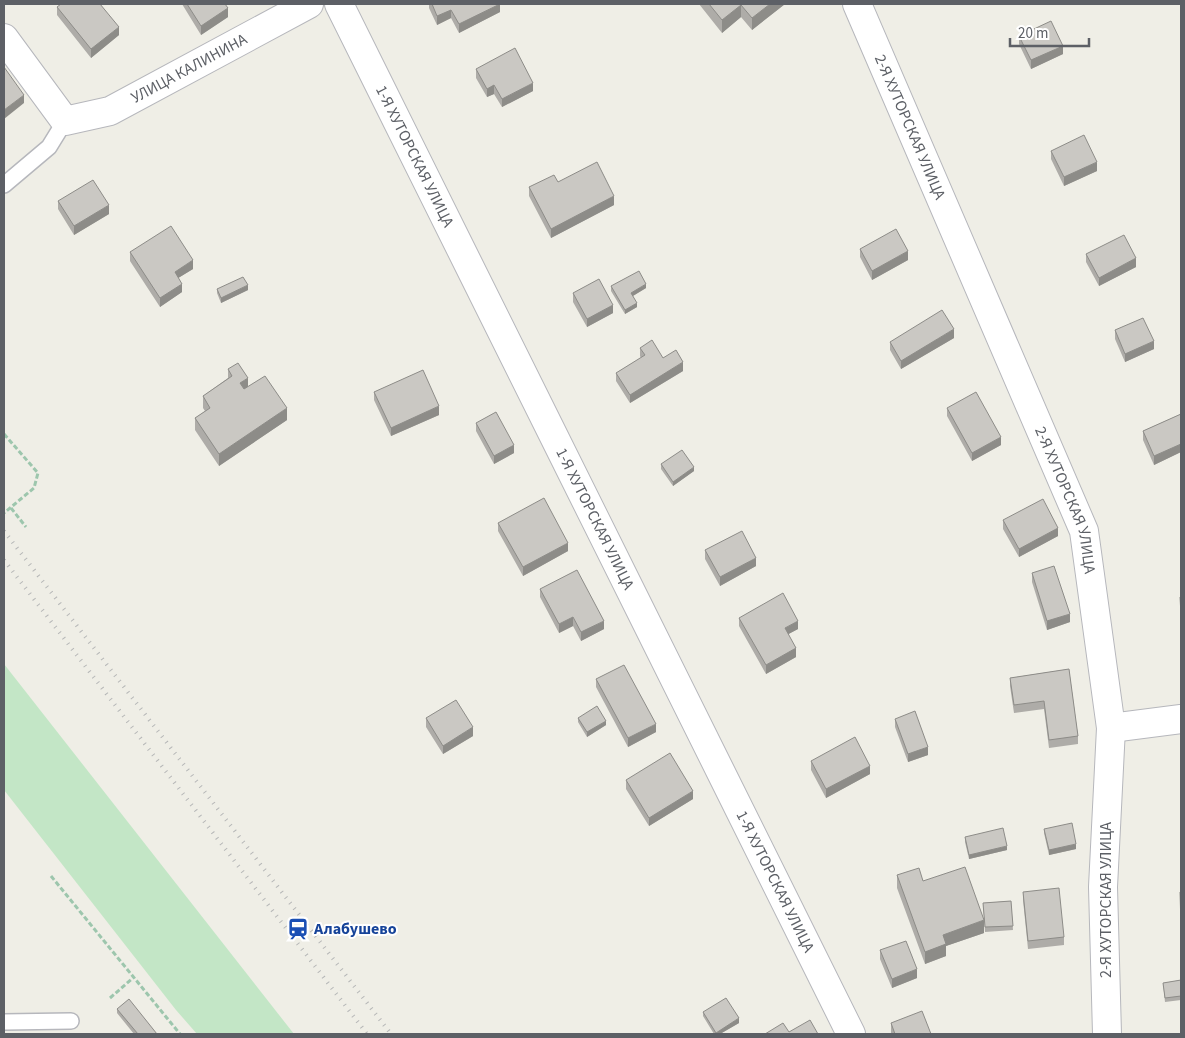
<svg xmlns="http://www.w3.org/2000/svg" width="1185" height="1038" font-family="'Source Sans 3',sans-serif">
<rect width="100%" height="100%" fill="#efeee6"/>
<path fill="#c3e6c6" d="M 4,664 L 294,1034 L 197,1034 L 176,1010 L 4,790 Z"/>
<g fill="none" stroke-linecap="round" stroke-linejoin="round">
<g stroke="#b6b7bc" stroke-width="18">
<path id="lane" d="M 4,185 L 49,147 L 65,121
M 4,1022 L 71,1021"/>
</g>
<g stroke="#b6b7bc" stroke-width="30">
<g id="street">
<path id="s1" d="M 339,4 L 851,1034"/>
<path id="s2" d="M 857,4 L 1084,531 L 1111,728 L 1103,887 L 1107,1034"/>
<path id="s3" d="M 4,38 L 65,121 L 110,111 L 309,4"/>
<path d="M 1111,728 L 1181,719"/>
</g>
</g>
<path stroke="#9dc6ad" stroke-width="3" stroke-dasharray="5 2.5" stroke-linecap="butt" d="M 4,434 L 38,473 L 34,488 L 4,513
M 11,508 L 26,527
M 51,876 L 180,1034
M 110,998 L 133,978"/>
<use href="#lane" stroke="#fff" stroke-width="15"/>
<use href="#street" stroke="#fff" stroke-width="28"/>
<path stroke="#b6b7b7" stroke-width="4" stroke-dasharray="1 6" stroke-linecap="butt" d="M 4,531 L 391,1034
M 4,560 L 367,1034"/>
</g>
<path fill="#aeaca8" d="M 182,4 L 225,4 L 228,17 L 201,35 Z
M 429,4 L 500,4 L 500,12 L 459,33 L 451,18 L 437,25 L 429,8 Z
M 699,4 L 785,4 L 752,30 L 741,17 L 722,33 Z
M 57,7 L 119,35 L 91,58 L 57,15 Z
M 1019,36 L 1063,54 L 1031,69 L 1019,44 Z
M 476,69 L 533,91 L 502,107 L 494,94 L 487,97 L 476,78 Z
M 1051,151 L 1097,171 L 1064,186 L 1051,159 Z
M 558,182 L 614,205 L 551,238 L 529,196 L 529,187 Z
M 58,201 L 109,214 L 74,235 L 58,209 Z
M 860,249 L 908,260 L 872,280 L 860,257 Z
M 130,252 L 193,269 L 178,278 L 182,292 L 160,307 L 130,261 Z
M 1086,254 L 1136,267 L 1099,286 L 1086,262 Z
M 611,286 L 646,288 L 633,296 L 637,307 L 625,314 L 611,291 Z
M 217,289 L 248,290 L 221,303 L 217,293 Z
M 573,293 L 613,313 L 587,327 L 573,302 Z
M 1115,330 L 1154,349 L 1125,362 L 1115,339 Z
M 954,338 L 901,369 L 890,350 L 890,342 Z
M 640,348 L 683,371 L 630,403 L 616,381 L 616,373 L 641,358 L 640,356 Z
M 228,369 L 287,420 L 219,466 L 195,430 L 195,418 L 205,411 L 203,408 L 203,396 L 228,378 Z
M 374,392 L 439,415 L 391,436 L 374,400 Z
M 947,408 L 1001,445 L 972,461 L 947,416 Z
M 1181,414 L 1181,452 L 1154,465 L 1143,440 L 1143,431 Z
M 476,423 L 514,453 L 494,464 L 476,431 Z
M 661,464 L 694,471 L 673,486 L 661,469 Z
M 1003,520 L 1058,536 L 1019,557 L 1003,529 Z
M 498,523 L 568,551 L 523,576 L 498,531 Z
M 705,550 L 756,566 L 720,586 L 705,559 Z
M 1032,573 L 1070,622 L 1047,630 L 1032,582 Z
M 540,589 L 604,629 L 581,641 L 573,626 L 559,633 L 540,597 Z
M 1180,597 L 1181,597 L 1181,628 L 1180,609 Z
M 739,618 L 798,629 L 788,634 L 796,657 L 766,674 L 739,626 Z
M 1069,669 L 1078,736 L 1078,744 L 1049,748 L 1044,709 L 1014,713 L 1010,686 L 1010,678 Z
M 596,679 L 656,732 L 628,747 L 596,687 Z
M 426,718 L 473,736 L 443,754 L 426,727 Z
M 578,718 L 606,725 L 587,737 L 578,722 Z
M 895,719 L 928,755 L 908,762 L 895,727 Z
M 811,761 L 870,774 L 826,798 L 811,770 Z
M 626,780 L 693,799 L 649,826 L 626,789 Z
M 1044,829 L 1076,849 L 1049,855 L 1044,833 Z
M 965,837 L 1007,850 L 969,859 L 965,842 Z
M 897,875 L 923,881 L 984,933 L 946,946 L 946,956 L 925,964 L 897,888 Z
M 1023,892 L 1064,937 L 1064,945 L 1028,949 L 1023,900 Z
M 1011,901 L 1013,930 L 985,932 L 983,903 Z
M 880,950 L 917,978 L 892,988 L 880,959 Z
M 1181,980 L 1181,1000 L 1165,1002 L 1163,983 Z
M 117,1009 L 157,1034 L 134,1034 L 117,1013 Z
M 703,1012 L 739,1023 L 720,1034 L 714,1034 L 703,1016 Z
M 891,1023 L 931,1034 L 891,1034 Z"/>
<path fill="#8d8c88" d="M 500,4 L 500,12 L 459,33 L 459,24 Z
M 770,4 L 785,4 L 752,30 L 752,18 Z
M 741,5 L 741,17 L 722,33 L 722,20 Z
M 228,8 L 228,17 L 201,35 L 201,26 Z
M 451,10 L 451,18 L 437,25 L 437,16 Z
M 119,27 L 119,35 L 91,58 L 91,49 Z
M 1063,46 L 1063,54 L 1031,69 L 1031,60 Z
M 533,83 L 533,91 L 502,107 L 502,99 Z
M 494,85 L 494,94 L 487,97 L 487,89 Z
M 24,95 L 24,103 L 4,119 L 4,110 Z
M 1097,162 L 1097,171 L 1064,186 L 1064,177 Z
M 614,196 L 614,205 L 551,238 L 551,229 Z
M 109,205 L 109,214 L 74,235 L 74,226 Z
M 908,251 L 908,260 L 872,280 L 872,271 Z
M 1136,258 L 1136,267 L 1099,286 L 1099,278 Z
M 193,260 L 193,269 L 175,280 L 175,272 Z
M 182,284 L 182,292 L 160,307 L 160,298 Z
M 646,284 L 646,288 L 631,297 L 631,293 Z
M 248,285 L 248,290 L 221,303 L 221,298 Z
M 637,303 L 637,307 L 625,314 L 625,310 Z
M 613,305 L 613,313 L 587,327 L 587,319 Z
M 954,329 L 954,338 L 901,369 L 901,361 Z
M 1154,341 L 1154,349 L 1125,362 L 1125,354 Z
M 683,362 L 683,371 L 630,403 L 630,395 Z
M 248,378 L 248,391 L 240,396 L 240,383 Z
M 439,406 L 439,415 L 391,436 L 391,428 Z
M 287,408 L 287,420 L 219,466 L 219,454 Z
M 1001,437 L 1001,445 L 972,461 L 972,453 Z
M 1181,444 L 1181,452 L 1154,465 L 1154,456 Z
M 514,445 L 514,453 L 494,464 L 494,456 Z
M 694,467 L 694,471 L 673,486 L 673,482 Z
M 1058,528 L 1058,536 L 1019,557 L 1019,549 Z
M 568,543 L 568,551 L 523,576 L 523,567 Z
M 756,558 L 756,566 L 720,586 L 720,577 Z
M 1070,614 L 1070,622 L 1047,630 L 1047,621 Z
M 573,617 L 573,626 L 559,633 L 559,624 Z
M 604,621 L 604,629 L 581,641 L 581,632 Z
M 798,621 L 798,629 L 785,636 L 785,628 Z
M 796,648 L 796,657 L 766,674 L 766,665 Z
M 606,721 L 606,725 L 587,737 L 587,732 Z
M 656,724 L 656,732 L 628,747 L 628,738 Z
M 473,727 L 473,736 L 443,754 L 443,746 Z
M 928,747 L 928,755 L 908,762 L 908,754 Z
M 870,766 L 870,774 L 826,798 L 826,789 Z
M 693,791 L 693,799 L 649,826 L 649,818 Z
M 1076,844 L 1076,849 L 1049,855 L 1049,850 Z
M 1007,846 L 1007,850 L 969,859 L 969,855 Z
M 984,920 L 984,933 L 946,946 L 946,956 L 925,964 L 925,952 L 943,935 Z
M 917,969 L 917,978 L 892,988 L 892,979 Z
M 739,1018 L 739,1023 L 720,1034 L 716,1034 L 716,1033 Z"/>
<path fill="#cac8c3" stroke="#8d8c88" d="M 61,4 L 100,4 L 119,27 L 91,49 L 57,7 Z
M 187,4 L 225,4 L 228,8 L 201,26 Z
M 432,4 L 500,4 L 459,24 L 451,10 L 437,16 Z
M 709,4 L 770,4 L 752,18 L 741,5 L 722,20 Z
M 1051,21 L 1063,46 L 1031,60 L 1019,36 Z
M 515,48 L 533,83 L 502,99 L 494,85 L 487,89 L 476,69 Z
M 4,67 L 24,95 L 4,110 Z
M 1084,135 L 1097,162 L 1064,177 L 1051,151 Z
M 597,162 L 614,196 L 551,229 L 529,187 L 554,175 L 558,182 Z
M 93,180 L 109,205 L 74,226 L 58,201 Z
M 171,226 L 193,260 L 175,272 L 182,284 L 160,298 L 130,252 Z
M 896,229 L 908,251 L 872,271 L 860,249 Z
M 1124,235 L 1136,258 L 1099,278 L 1086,254 Z
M 639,271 L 646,284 L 631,293 L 637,303 L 625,310 L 611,286 Z
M 243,277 L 248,285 L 221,298 L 217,289 Z
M 599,279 L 613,305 L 587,319 L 573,293 Z
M 942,310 L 954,329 L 901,361 L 890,342 Z
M 1143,318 L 1154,341 L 1125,354 L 1115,330 Z
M 652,340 L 663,358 L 676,350 L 683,362 L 630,395 L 616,373 L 645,355 L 640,348 Z
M 238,363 L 248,378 L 240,383 L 244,389 L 265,376 L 287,408 L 219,454 L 195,418 L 210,408 L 203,396 L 232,376 L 228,369 Z
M 423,370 L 439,406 L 391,428 L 374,392 Z
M 976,392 L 1001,437 L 972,453 L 947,408 Z
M 496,412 L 514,445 L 494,456 L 476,423 Z
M 1181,414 L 1181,444 L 1154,456 L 1143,431 Z
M 682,450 L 694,467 L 673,482 L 661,464 Z
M 544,498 L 568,543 L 523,567 L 498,523 Z
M 1043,499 L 1058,528 L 1019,549 L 1003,520 Z
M 742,531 L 756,558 L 720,577 L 705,550 Z
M 1054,566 L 1070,614 L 1047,621 L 1032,573 Z
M 577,570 L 604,621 L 581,632 L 573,617 L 559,624 L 540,589 Z
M 783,593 L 798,621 L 785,628 L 796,648 L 766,665 L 739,618 Z
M 1180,597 L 1181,597 L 1181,615 Z
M 624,665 L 656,724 L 628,738 L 596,679 Z
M 1069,669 L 1078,736 L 1049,740 L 1044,701 L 1014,705 L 1010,678 Z
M 456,700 L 473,727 L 443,746 L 426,718 Z
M 597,706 L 606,721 L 587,732 L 578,718 Z
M 915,711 L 928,747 L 908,754 L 895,719 Z
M 855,737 L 870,766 L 826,789 L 811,761 Z
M 670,753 L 693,791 L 649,818 L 626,780 Z
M 1072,823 L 1076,844 L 1049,850 L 1044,829 Z
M 1003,828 L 1007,846 L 969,855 L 965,837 Z
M 965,867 L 984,920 L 943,935 L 946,944 L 925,952 L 897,875 L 919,868 L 923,881 Z
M 1059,888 L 1064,937 L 1028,941 L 1023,892 Z
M 1180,892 L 1181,892 L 1181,926 Z
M 1011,901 L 1013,926 L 985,927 L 983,903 Z
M 906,941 L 917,969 L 892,979 L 880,950 Z
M 1181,980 L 1181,996 L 1165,998 L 1163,983 Z
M 726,998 L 739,1018 L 716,1033 L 703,1012 Z
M 129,999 L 157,1034 L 138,1034 L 117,1009 Z
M 922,1011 L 931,1034 L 895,1034 L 891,1023 Z
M 810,1020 L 818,1034 L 765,1034 L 783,1023 L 789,1032 Z"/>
<defs>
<g id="station-bare" transform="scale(1.725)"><path d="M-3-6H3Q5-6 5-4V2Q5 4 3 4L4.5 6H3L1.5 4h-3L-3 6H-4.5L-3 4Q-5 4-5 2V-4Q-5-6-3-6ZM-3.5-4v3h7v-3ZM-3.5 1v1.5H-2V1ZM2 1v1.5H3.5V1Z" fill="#1a4fb4" stroke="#fff" stroke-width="2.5" paint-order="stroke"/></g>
</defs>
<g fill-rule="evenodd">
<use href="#station-bare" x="298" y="929"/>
</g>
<g text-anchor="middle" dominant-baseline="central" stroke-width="4" stroke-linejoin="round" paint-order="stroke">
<g font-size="16" fill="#5d6066" stroke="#fff">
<text stroke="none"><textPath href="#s3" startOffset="239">УЛИЦА КАЛИНИНА</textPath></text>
<text stroke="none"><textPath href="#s2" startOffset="134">2-Я ХУТОРСКАЯ УЛИЦА</textPath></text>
<text stroke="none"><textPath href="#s1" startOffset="170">1-Я ХУТОРСКАЯ УЛИЦА</textPath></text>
<text stroke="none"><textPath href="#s2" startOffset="539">2-Я ХУТОРСКАЯ УЛИЦА</textPath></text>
<text stroke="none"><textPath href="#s1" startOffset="575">1-Я ХУТОРСКАЯ УЛИЦА</textPath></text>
<text stroke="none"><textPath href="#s1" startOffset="980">1-Я ХУТОРСКАЯ УЛИЦА</textPath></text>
<text transform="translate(1106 900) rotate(-90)">2-Я ХУТОРСКАЯ УЛИЦА</text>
</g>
<g font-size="16" font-weight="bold" fill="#164399" stroke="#fff" text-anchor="start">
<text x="314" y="929">Алабушево</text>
</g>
</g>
<rect width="1185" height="1038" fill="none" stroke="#5d6066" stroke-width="10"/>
<path d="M1010 38v8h79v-8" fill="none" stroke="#5d6066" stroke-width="2.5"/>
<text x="1018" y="38" font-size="15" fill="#5d6066" stroke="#ffffff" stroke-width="4" paint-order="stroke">20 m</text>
</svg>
